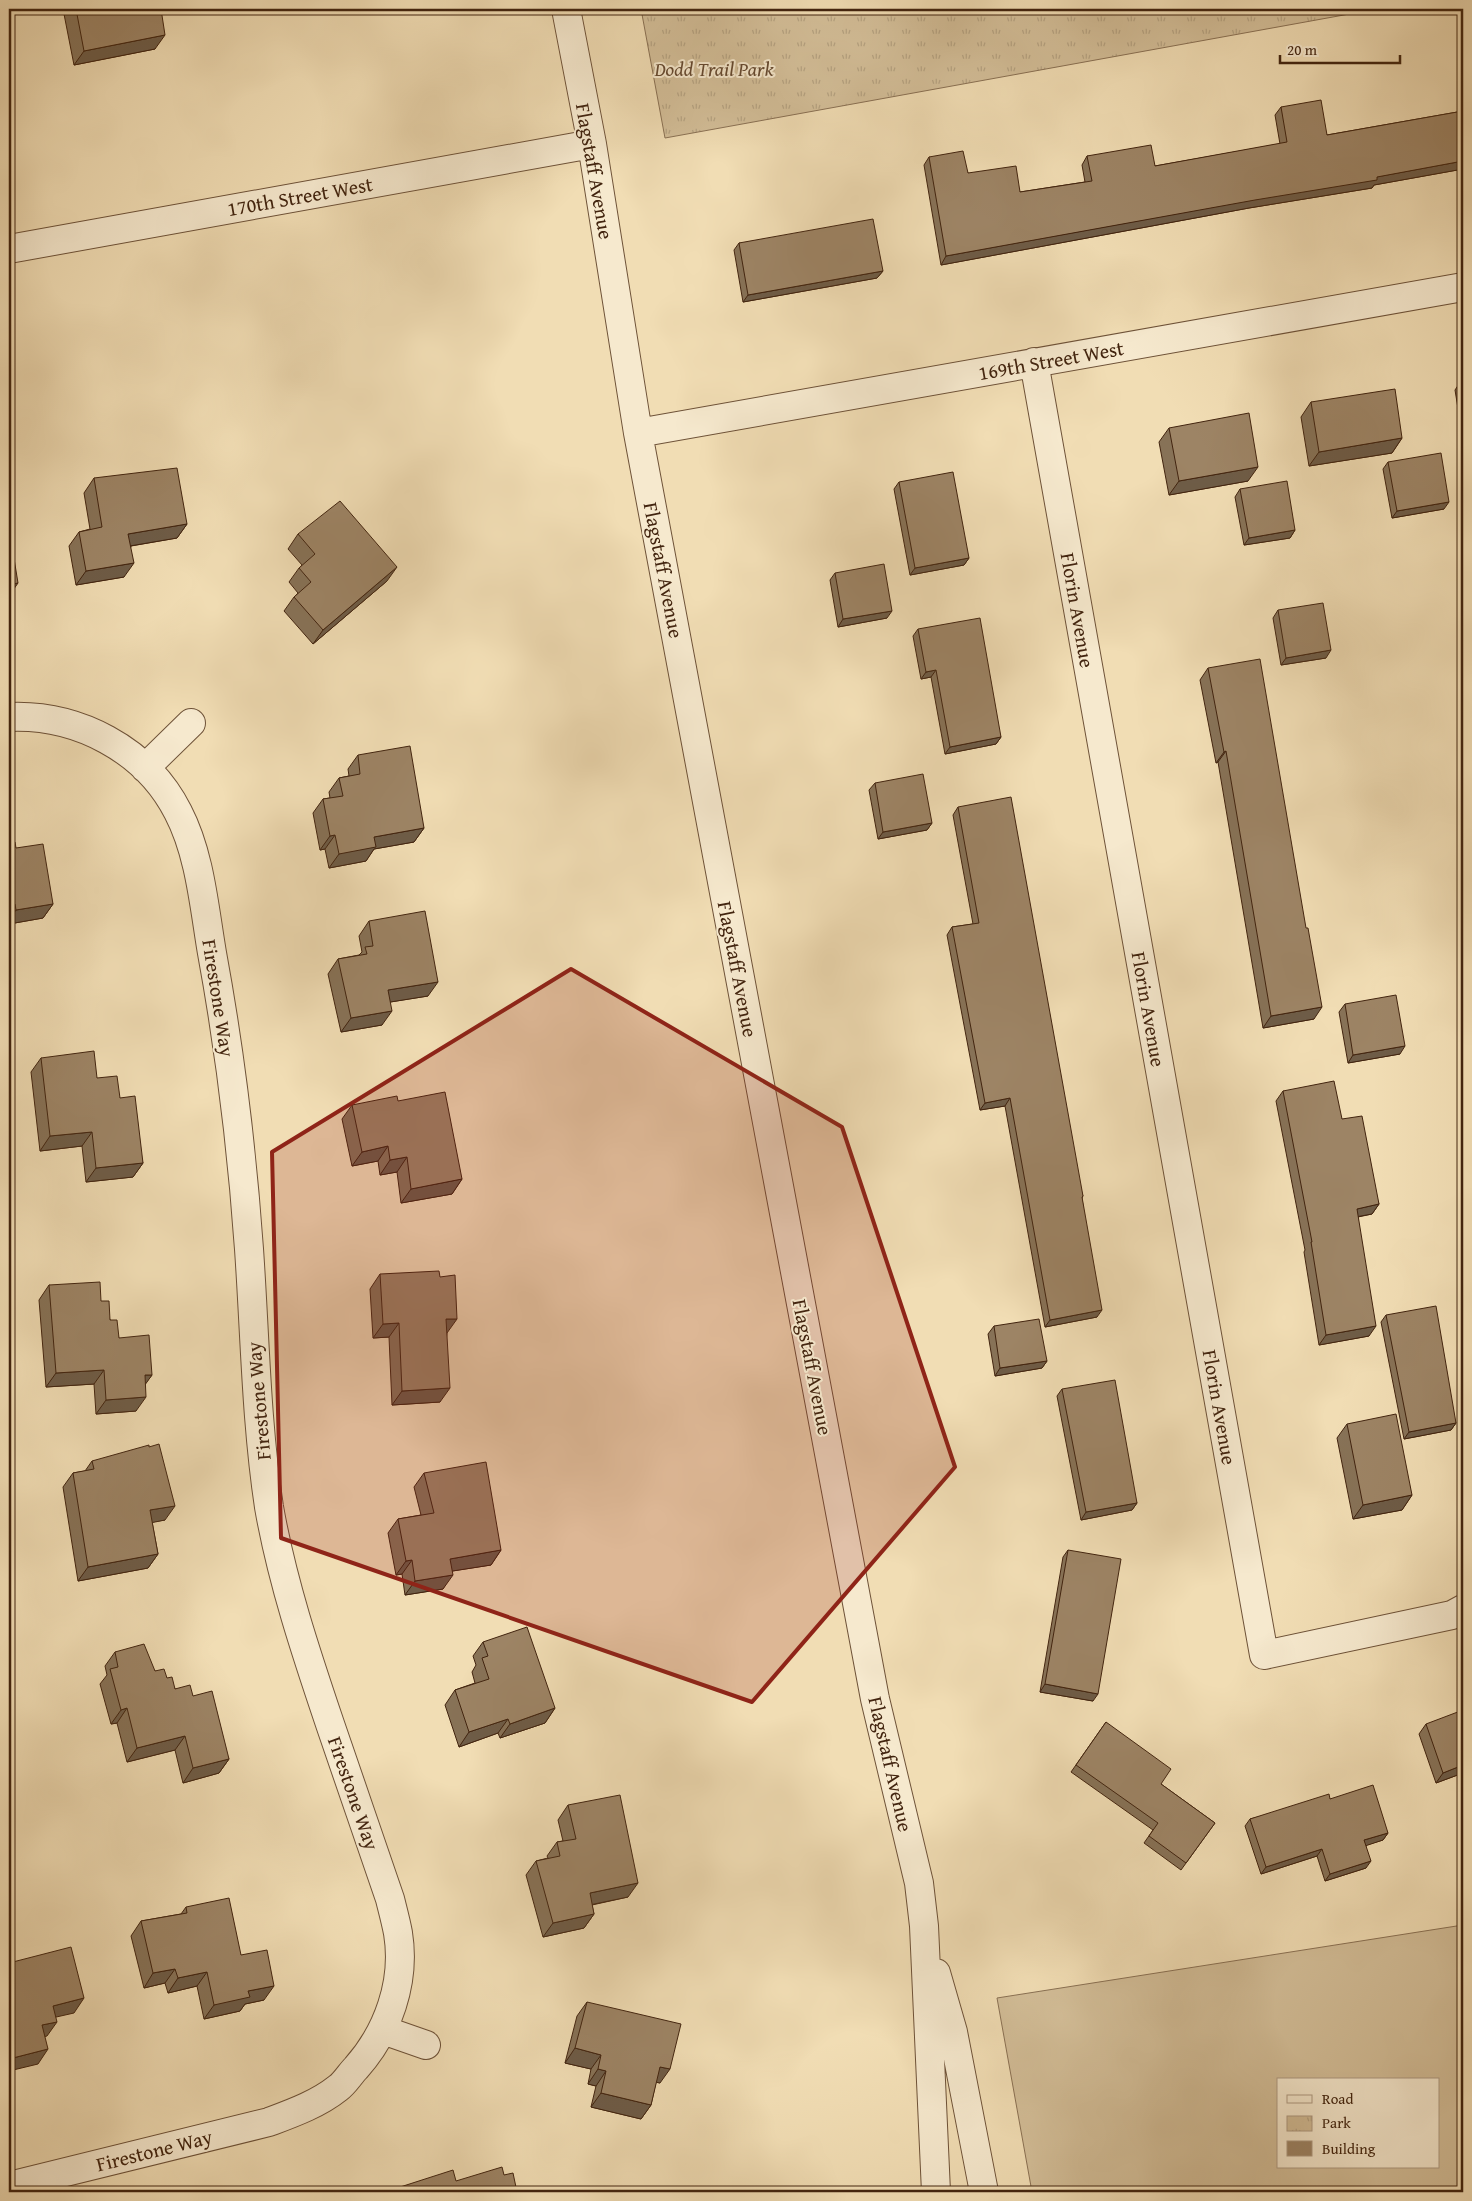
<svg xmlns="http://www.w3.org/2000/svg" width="1472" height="2201" font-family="'Gentium Book Plus',serif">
<defs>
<pattern id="park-tufts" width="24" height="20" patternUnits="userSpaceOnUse" patternTransform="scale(1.25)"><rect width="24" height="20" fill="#d3be98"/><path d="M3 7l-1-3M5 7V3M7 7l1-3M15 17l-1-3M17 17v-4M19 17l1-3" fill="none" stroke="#b6a382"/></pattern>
</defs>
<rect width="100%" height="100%" fill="#f1ddb4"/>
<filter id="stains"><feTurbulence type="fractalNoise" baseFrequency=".004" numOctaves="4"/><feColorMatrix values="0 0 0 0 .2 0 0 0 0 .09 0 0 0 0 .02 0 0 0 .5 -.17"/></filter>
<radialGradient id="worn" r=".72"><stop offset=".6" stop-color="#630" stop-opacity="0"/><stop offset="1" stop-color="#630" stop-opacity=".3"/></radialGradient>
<path fill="#d3be98" stroke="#8a7154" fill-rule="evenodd" d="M 1463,1925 L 1463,2192 L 1032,2192 L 997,1998 ZM 1278,2080 L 1438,2080 L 1438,2167 L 1278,2167 Z"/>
<path fill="url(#park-tufts)" stroke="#8a7154" d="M 641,9 L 1377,9 L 665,138 Z"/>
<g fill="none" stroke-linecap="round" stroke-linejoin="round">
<g stroke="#6e5238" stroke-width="30">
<path id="minor" d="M 566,9 L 592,144 L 638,433 L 875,1699 L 919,1883 L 924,1926 L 936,2192
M 9,249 L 592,144
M 1034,362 L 1264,1655 L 1452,1615 L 1463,1609
M 638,433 L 1463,287
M 9,717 C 77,714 146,749 178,812 C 200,854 204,906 212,953 C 230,1051 242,1150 249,1249 C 255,1335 256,1421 269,1507 C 282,1581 306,1653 330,1724 C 350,1782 370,1841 390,1899 C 393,1911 396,1922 398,1933 C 406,1982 388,2032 356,2068 C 350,2074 345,2083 338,2088 C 318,2104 293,2113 269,2122 L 9,2186
M 145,768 L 191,723
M 936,1973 L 953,2032 L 984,2192
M 383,2030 L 426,2045"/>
</g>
<use href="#minor" stroke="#f6e9ce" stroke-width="28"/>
</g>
<path fill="#877257" stroke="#42240f" d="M 63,9 L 161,9 L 155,49 L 74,65 Z
M 1281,107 L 1327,135 L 1463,111 L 1463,169 L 1374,185 L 1372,188 L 1249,208 L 941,265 L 924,165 L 929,157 L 968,173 L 1020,192 L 1085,182 L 1082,165 L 1087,156 L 1155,166 L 1280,144 L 1275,115 Z
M 739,243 L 883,271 L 877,278 L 743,302 L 734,250 Z
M 1463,378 L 1463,439 L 1455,390 Z
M 1311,402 L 1402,438 L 1392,453 L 1309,466 L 1301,417 Z
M 1169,428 L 1248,481 L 1169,495 L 1159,442 Z
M 1388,462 L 1444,509 L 1392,518 L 1383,469 Z
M 94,478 L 187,524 L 177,538 L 131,546 L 124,577 L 76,585 L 69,546 L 79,532 L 90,529 L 84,493 Z
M 899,482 L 969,558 L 964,565 L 910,575 L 894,489 Z
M 1240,489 L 1295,530 L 1290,538 L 1244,545 L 1235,497 Z
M 298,534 L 387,581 L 313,644 L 284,611 L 294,597 L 298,593 L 289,582 L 299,568 L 302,565 L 288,549 Z
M 835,573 L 887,618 L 838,627 L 830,580 Z
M 1278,610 L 1326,658 L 1281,665 L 1273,618 Z
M 918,629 L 1001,737 L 996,744 L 945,754 L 931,677 L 921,679 L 913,636 Z
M 1208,668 L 1314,1019 L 1263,1028 L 1218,762 L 1216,763 L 1200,680 Z
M 358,755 L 424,828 L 414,842 L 374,849 L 366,861 L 329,868 L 325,849 L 320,850 L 313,813 L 323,799 L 330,798 L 329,792 L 339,778 L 349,776 L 348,769 Z
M 875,783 L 932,823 L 927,830 L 878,839 L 869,790 Z
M 958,807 L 1083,1196 L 1082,1198 L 1097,1317 L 1045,1327 L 1005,1106 L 980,1110 L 947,935 L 952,927 L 973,924 L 953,815 Z
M 9,843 L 16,848 L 53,904 L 43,918 L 9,924 Z
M 369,921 L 428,996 L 390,1002 L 382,1025 L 341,1032 L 328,974 L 338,959 L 359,955 L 362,952 L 359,936 Z
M 1345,1004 L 1400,1054 L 1348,1063 L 1339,1012 Z
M 41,1058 L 97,1078 L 120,1098 L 143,1163 L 133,1177 L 86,1182 L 82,1146 L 40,1151 L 31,1072 Z
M 1283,1091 L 1342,1119 L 1379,1204 L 1372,1214 L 1358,1217 L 1369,1336 L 1319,1345 L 1304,1252 L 1305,1250 L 1276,1101 Z
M 398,1101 L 462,1179 L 452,1194 L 401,1203 L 397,1172 L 380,1175 L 378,1161 L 352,1166 L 342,1119 L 352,1105 Z
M 380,1274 L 447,1333 L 440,1402 L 392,1405 L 389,1337 L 373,1338 L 370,1289 Z
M 49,1285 L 101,1301 L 119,1338 L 152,1375 L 145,1384 L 136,1411 L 96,1414 L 94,1384 L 46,1387 L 39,1300 Z
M 1386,1315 L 1456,1423 L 1451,1430 L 1404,1439 L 1381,1322 Z
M 994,1326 L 1047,1361 L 1042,1368 L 995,1376 L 988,1334 Z
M 1062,1389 L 1137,1503 L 1132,1510 L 1081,1520 L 1057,1396 Z
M 1347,1424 L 1412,1495 L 1402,1510 L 1353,1519 L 1337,1438 Z
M 92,1461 L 165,1520 L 152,1522 L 158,1554 L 148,1568 L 78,1581 L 63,1487 L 73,1473 L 85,1471 Z
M 424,1473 L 501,1550 L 491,1565 L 452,1571 L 443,1589 L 405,1595 L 402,1574 L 396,1575 L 388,1533 L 398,1519 L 421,1515 L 414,1487 Z
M 1068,1550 L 1093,1701 L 1040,1692 L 1063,1557 Z
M 483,1642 L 555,1708 L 545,1723 L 500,1738 L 498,1733 L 459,1747 L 445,1705 L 455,1690 L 475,1683 L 472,1672 L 476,1665 L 473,1656 Z
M 115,1652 L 155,1671 L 167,1678 L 175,1689 L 193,1696 L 229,1759 L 219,1773 L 183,1783 L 175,1750 L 127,1762 L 117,1723 L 111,1724 L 100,1684 L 107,1675 L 105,1666 Z
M 1106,1722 L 1161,1784 L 1215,1823 L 1181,1870 L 1144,1843 L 1153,1830 L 1071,1772 Z
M 1426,1724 L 1463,1773 L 1436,1783 L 1419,1734 Z
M 1330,1799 L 1388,1833 L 1383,1840 L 1366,1845 L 1366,1868 L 1325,1881 L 1317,1856 L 1261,1874 L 1245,1826 L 1250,1819 Z
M 568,1805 L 628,1897 L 592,1905 L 594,1914 L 584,1928 L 543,1937 L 526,1875 L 536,1861 L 548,1858 L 547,1856 L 557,1842 L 563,1841 L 558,1820 Z
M 186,1907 L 241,1955 L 264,2000 L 245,2004 L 240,2011 L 204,2019 L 197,1986 L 168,1993 L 165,1983 L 144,1988 L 131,1936 L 141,1921 L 181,1914 Z
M 587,2002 L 660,2083 L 656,2082 L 651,2105 L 641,2119 L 591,2107 L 596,2086 L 588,2084 L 591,2069 L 565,2063 L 577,2016 Z"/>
<path fill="#6e5c47" stroke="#42240f" d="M 165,35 L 155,49 L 74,65 L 84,51 Z
M 1463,161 L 1463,169 L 1374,185 L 1372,188 L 1249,208 L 941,265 L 946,256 Z
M 883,271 L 877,278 L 743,302 L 748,295 Z
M 1402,438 L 1392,453 L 1309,466 L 1319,452 Z
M 1258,467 L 1248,481 L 1169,495 L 1179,481 Z
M 1449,502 L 1444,509 L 1392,518 L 1397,511 Z
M 187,524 L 177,538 L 118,548 L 128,534 Z
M 1295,530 L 1290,538 L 1244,545 L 1249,538 Z
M 969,558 L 964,565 L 910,575 L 915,568 Z
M 134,563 L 124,577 L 76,585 L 86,571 Z
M 397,567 L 387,581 L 313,644 L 323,630 Z
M 18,583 L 9,596 L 9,585 Z
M 892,611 L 887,618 L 838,627 L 843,619 Z
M 1331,650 L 1326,658 L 1281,665 L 1286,658 Z
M 936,670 L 931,677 L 921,679 L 926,672 Z
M 1001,737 L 996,744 L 945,754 L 950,747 Z
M 1226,751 L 1218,762 L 1216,763 L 1224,752 Z
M 932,823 L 927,830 L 878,839 L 883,832 Z
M 424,828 L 414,842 L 374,849 L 366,861 L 329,868 L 339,854 L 374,837 Z
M 335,835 L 325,849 L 320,850 L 330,836 Z
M 15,904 L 9,913 L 9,905 Z
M 53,904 L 43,918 L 9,924 L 9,920 L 16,910 Z
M 438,982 L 428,996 L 378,1004 L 388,990 Z
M 1322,1007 L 1314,1019 L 1263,1028 L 1271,1016 Z
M 392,1011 L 382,1025 L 341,1032 L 351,1018 Z
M 1405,1046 L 1400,1054 L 1348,1063 L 1353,1055 Z
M 1010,1098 L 1005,1106 L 980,1110 L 985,1103 Z
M 92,1132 L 82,1146 L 40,1151 L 50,1136 Z
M 388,1146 L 378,1161 L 352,1166 L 362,1152 Z
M 407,1157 L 397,1172 L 380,1175 L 390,1160 Z
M 143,1163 L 133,1177 L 86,1182 L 96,1168 Z
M 462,1179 L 452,1194 L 401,1203 L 411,1189 Z
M 1379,1204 L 1372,1214 L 1350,1218 L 1357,1209 Z
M 1102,1310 L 1097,1317 L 1045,1327 L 1050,1320 Z
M 446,1319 L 457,1319 L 447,1333 L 436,1334 Z
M 399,1323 L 389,1337 L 373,1338 L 383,1324 Z
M 1376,1326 L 1369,1336 L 1319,1345 L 1326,1335 Z
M 1047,1361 L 1042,1368 L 995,1376 L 1000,1368 Z
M 104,1370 L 94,1384 L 46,1387 L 56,1373 Z
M 145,1375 L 152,1375 L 142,1389 Z
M 450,1388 L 440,1402 L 392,1405 L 402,1391 Z
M 146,1397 L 136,1411 L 96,1414 L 106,1400 Z
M 1456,1423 L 1451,1430 L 1404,1439 L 1409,1432 Z
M 1412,1495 L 1402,1510 L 1353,1519 L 1363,1505 Z
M 1137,1503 L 1132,1510 L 1081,1520 L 1086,1512 Z
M 175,1506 L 165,1520 L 140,1525 L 150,1510 Z
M 501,1550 L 491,1565 L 440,1573 L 450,1559 Z
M 158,1554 L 148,1568 L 78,1581 L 88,1567 Z
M 412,1560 L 402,1574 L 396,1575 L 406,1561 Z
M 453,1575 L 443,1589 L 405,1595 L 415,1581 Z
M 1045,1684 L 1098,1694 L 1093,1701 L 1040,1692 Z
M 127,1708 L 117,1723 L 111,1724 L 121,1710 Z
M 555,1708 L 545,1723 L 500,1738 L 510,1724 Z
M 508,1719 L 498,1733 L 459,1747 L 469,1732 Z
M 185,1736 L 175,1750 L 127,1762 L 137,1748 Z
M 229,1759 L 219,1773 L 183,1783 L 193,1768 Z
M 1463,1765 L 1463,1773 L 1436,1783 L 1443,1773 Z
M 1388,1833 L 1383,1840 L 1359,1848 L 1364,1840 Z
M 1322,1849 L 1317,1856 L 1261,1874 L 1266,1867 Z
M 1371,1861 L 1366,1868 L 1325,1881 L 1330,1874 Z
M 638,1883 L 628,1897 L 580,1907 L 590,1893 Z
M 594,1914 L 584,1928 L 543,1937 L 553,1923 Z
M 175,1969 L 165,1983 L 144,1988 L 153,1973 Z
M 207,1972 L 197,1986 L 168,1993 L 178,1978 Z
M 274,1986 L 264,2000 L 245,2004 L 240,2011 L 204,2019 L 214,2005 L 248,1991 Z
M 84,1998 L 74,2013 L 43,2020 L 53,2006 Z
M 57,2022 L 47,2036 L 32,2040 L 42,2025 Z
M 575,2048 L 601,2055 L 591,2069 L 565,2063 Z
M 48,2049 L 38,2064 L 9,2071 L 9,2059 Z
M 660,2067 L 670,2069 L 660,2083 L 650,2081 Z
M 598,2069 L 606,2071 L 596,2086 L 588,2084 Z
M 601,2093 L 651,2105 L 641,2119 L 591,2107 Z"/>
<path fill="#9d8465" stroke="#42240f" d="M 76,9 L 161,9 L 165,35 L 84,51 Z
M 1321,100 L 1327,135 L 1463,111 L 1463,161 L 1377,177 L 1377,180 L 1255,200 L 946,256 L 929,157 L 963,151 L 968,173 L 1016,166 L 1020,192 L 1092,181 L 1087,156 L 1151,145 L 1155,166 L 1287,142 L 1281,107 Z
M 873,219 L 883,271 L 748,295 L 739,243 Z
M 1395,389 L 1402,438 L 1319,452 L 1311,402 Z
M 1249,413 L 1258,467 L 1179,481 L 1169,428 Z
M 1441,453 L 1449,502 L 1397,511 L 1388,462 Z
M 177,468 L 187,524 L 128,534 L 134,563 L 86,571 L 79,532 L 102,527 L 94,478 Z
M 953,472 L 969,558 L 915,568 L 899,482 Z
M 1287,481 L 1295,530 L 1249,538 L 1240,489 Z
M 340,501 L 397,567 L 323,630 L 294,597 L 311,582 L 299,568 L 315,554 L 298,534 Z
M 10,534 L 18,583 L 9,585 L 9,535 Z
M 884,564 L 892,611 L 843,619 L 835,573 Z
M 1323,603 L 1331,650 L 1286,658 L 1278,610 Z
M 980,618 L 1001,737 L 950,747 L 936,670 L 926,672 L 918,629 Z
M 1260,659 L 1306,928 L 1308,928 L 1322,1007 L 1271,1016 L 1226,751 L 1224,752 L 1208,668 Z
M 410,746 L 424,828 L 374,837 L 376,847 L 339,854 L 335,835 L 330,836 L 323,799 L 343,796 L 339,778 L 360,774 L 358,755 Z
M 923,774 L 932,823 L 883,832 L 875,783 Z
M 1011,797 L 1083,1196 L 1082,1197 L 1102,1310 L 1050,1320 L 1010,1098 L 985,1103 L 952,927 L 979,923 L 958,807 Z
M 15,842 L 16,848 L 43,844 L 53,904 L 16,910 L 15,904 L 9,905 L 9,843 Z
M 425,911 L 438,982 L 388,990 L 392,1011 L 351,1018 L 338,959 L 367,954 L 365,947 L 373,946 L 369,921 Z
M 1396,995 L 1405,1046 L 1353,1055 L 1345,1004 Z
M 94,1051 L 97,1078 L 117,1076 L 120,1098 L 135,1096 L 143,1163 L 96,1168 L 92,1132 L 50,1136 L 41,1058 Z
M 1334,1081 L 1342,1119 L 1362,1116 L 1379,1204 L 1357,1209 L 1376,1326 L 1326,1335 L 1311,1242 L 1312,1242 L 1283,1091 Z
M 445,1092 L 462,1179 L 411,1189 L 407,1157 L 390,1160 L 388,1146 L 362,1152 L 352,1105 L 397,1096 L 398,1101 Z
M 439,1271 L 440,1277 L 455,1275 L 457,1319 L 446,1319 L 450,1388 L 402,1391 L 399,1323 L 383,1324 L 380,1274 Z
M 100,1282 L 101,1301 L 109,1301 L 110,1320 L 117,1320 L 119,1338 L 149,1335 L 152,1375 L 145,1375 L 146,1397 L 106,1400 L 104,1370 L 56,1373 L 49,1285 Z
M 1436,1306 L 1456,1423 L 1409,1432 L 1386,1315 Z
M 1039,1319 L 1047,1361 L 1000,1368 L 994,1326 Z
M 1115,1380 L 1137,1503 L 1086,1512 L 1062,1389 Z
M 1396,1414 L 1412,1495 L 1363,1505 L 1347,1424 Z
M 159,1444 L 175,1506 L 150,1510 L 158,1554 L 88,1567 L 73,1473 L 94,1469 L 92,1461 L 149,1445 L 149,1447 Z
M 486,1462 L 501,1550 L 450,1559 L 453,1575 L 415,1581 L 412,1560 L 406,1561 L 398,1519 L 434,1513 L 424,1473 Z
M 1068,1550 L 1121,1559 L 1098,1694 L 1045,1684 Z
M 527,1627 L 555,1708 L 510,1724 L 508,1719 L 469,1732 L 455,1690 L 489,1679 L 482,1658 L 488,1656 L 483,1642 Z
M 144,1644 L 155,1671 L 164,1669 L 167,1678 L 172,1677 L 175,1689 L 190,1685 L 193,1696 L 212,1691 L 229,1759 L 193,1768 L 185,1736 L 137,1748 L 127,1708 L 121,1710 L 110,1669 L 118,1667 L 115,1652 Z
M 1463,1710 L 1463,1765 L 1443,1773 L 1426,1724 Z
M 1106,1722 L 1171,1769 L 1161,1784 L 1215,1823 L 1186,1863 L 1149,1836 L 1158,1823 L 1076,1765 Z
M 1373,1785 L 1388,1833 L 1364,1840 L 1371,1861 L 1330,1874 L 1322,1849 L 1266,1867 L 1250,1819 L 1329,1794 L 1330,1799 Z
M 620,1795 L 638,1883 L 590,1893 L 594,1914 L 553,1923 L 536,1861 L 560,1856 L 557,1842 L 576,1839 L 568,1805 Z
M 229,1898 L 241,1955 L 267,1950 L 274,1986 L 248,1991 L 250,1997 L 214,2005 L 207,1972 L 178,1978 L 175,1969 L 153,1973 L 141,1921 L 187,1913 L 186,1907 Z
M 71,1947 L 84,1998 L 53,2006 L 57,2022 L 42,2025 L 48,2049 L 9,2059 L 9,1963 Z
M 587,2002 L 681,2024 L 670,2069 L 660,2067 L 651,2105 L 601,2093 L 606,2071 L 598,2069 L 601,2055 L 575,2048 Z
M 502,2167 L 504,2175 L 513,2173 L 517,2192 L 395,2192 L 394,2189 L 453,2170 L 456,2181 Z"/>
<path fill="#8f2418" fill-opacity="0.2" stroke="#8f2418" stroke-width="4" stroke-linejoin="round" d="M 571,969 L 842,1127 L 955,1467 L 752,1702 L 281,1538 L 272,1152 Z"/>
<g text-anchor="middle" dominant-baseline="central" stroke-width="4" stroke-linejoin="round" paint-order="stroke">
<g font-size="20" font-style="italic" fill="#664a31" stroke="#f6e9ce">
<text x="714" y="68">Dodd Trail Park</text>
</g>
<g font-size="20" fill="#42240f" stroke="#f6e9ce">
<text transform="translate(595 171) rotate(80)">Flagstaff Avenue</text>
<text transform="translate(300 196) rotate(-10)">170th Street West</text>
<text transform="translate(1051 360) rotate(-10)">169th Street West</text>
<text transform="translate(664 570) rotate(79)">Flagstaff Avenue</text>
<text transform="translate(1078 610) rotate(80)">Florin Avenue</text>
<text transform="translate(738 969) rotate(79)">Flagstaff Avenue</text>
<text transform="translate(219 998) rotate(81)">Firestone Way</text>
<text transform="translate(1149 1009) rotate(80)">Florin Avenue</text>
<text transform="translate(813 1367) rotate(79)">Flagstaff Avenue</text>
<text transform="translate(258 1401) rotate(-95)">Firestone Way</text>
<text transform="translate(1220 1407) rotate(80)">Florin Avenue</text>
<text transform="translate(891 1764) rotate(77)">Flagstaff Avenue</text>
<text transform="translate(354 1793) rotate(71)">Firestone Way</text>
<text transform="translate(154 2150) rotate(-14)">Firestone Way</text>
</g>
</g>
<rect width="1472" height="2201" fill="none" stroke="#f1ddb4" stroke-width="30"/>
<rect x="10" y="10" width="1452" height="2181" fill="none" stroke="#42240f" stroke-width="2.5"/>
<rect x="15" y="15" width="1442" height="2171" fill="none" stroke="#42240f"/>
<rect x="1277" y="2078" width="162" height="90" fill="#f6e9ce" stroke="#ae9a82"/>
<rect x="1287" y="2095" width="25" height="8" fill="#f6e9ce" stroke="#ae9a82"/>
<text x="1322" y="2104" font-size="15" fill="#42240f">Road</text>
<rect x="1287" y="2116" width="25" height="15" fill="url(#park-tufts)" stroke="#ae9a82"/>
<text x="1322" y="2128" font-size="15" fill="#42240f">Park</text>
<rect x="1287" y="2141" width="25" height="15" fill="#9d8465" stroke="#ae9a82"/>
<text x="1322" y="2154" font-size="15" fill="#42240f">Building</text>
<path d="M1280 55v8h120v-8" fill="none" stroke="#42240f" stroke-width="2.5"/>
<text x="1287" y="55" font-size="15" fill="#42240f" stroke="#f6e9ce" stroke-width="4" paint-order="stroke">20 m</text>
<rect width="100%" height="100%" filter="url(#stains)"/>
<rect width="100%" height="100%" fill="url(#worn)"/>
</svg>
